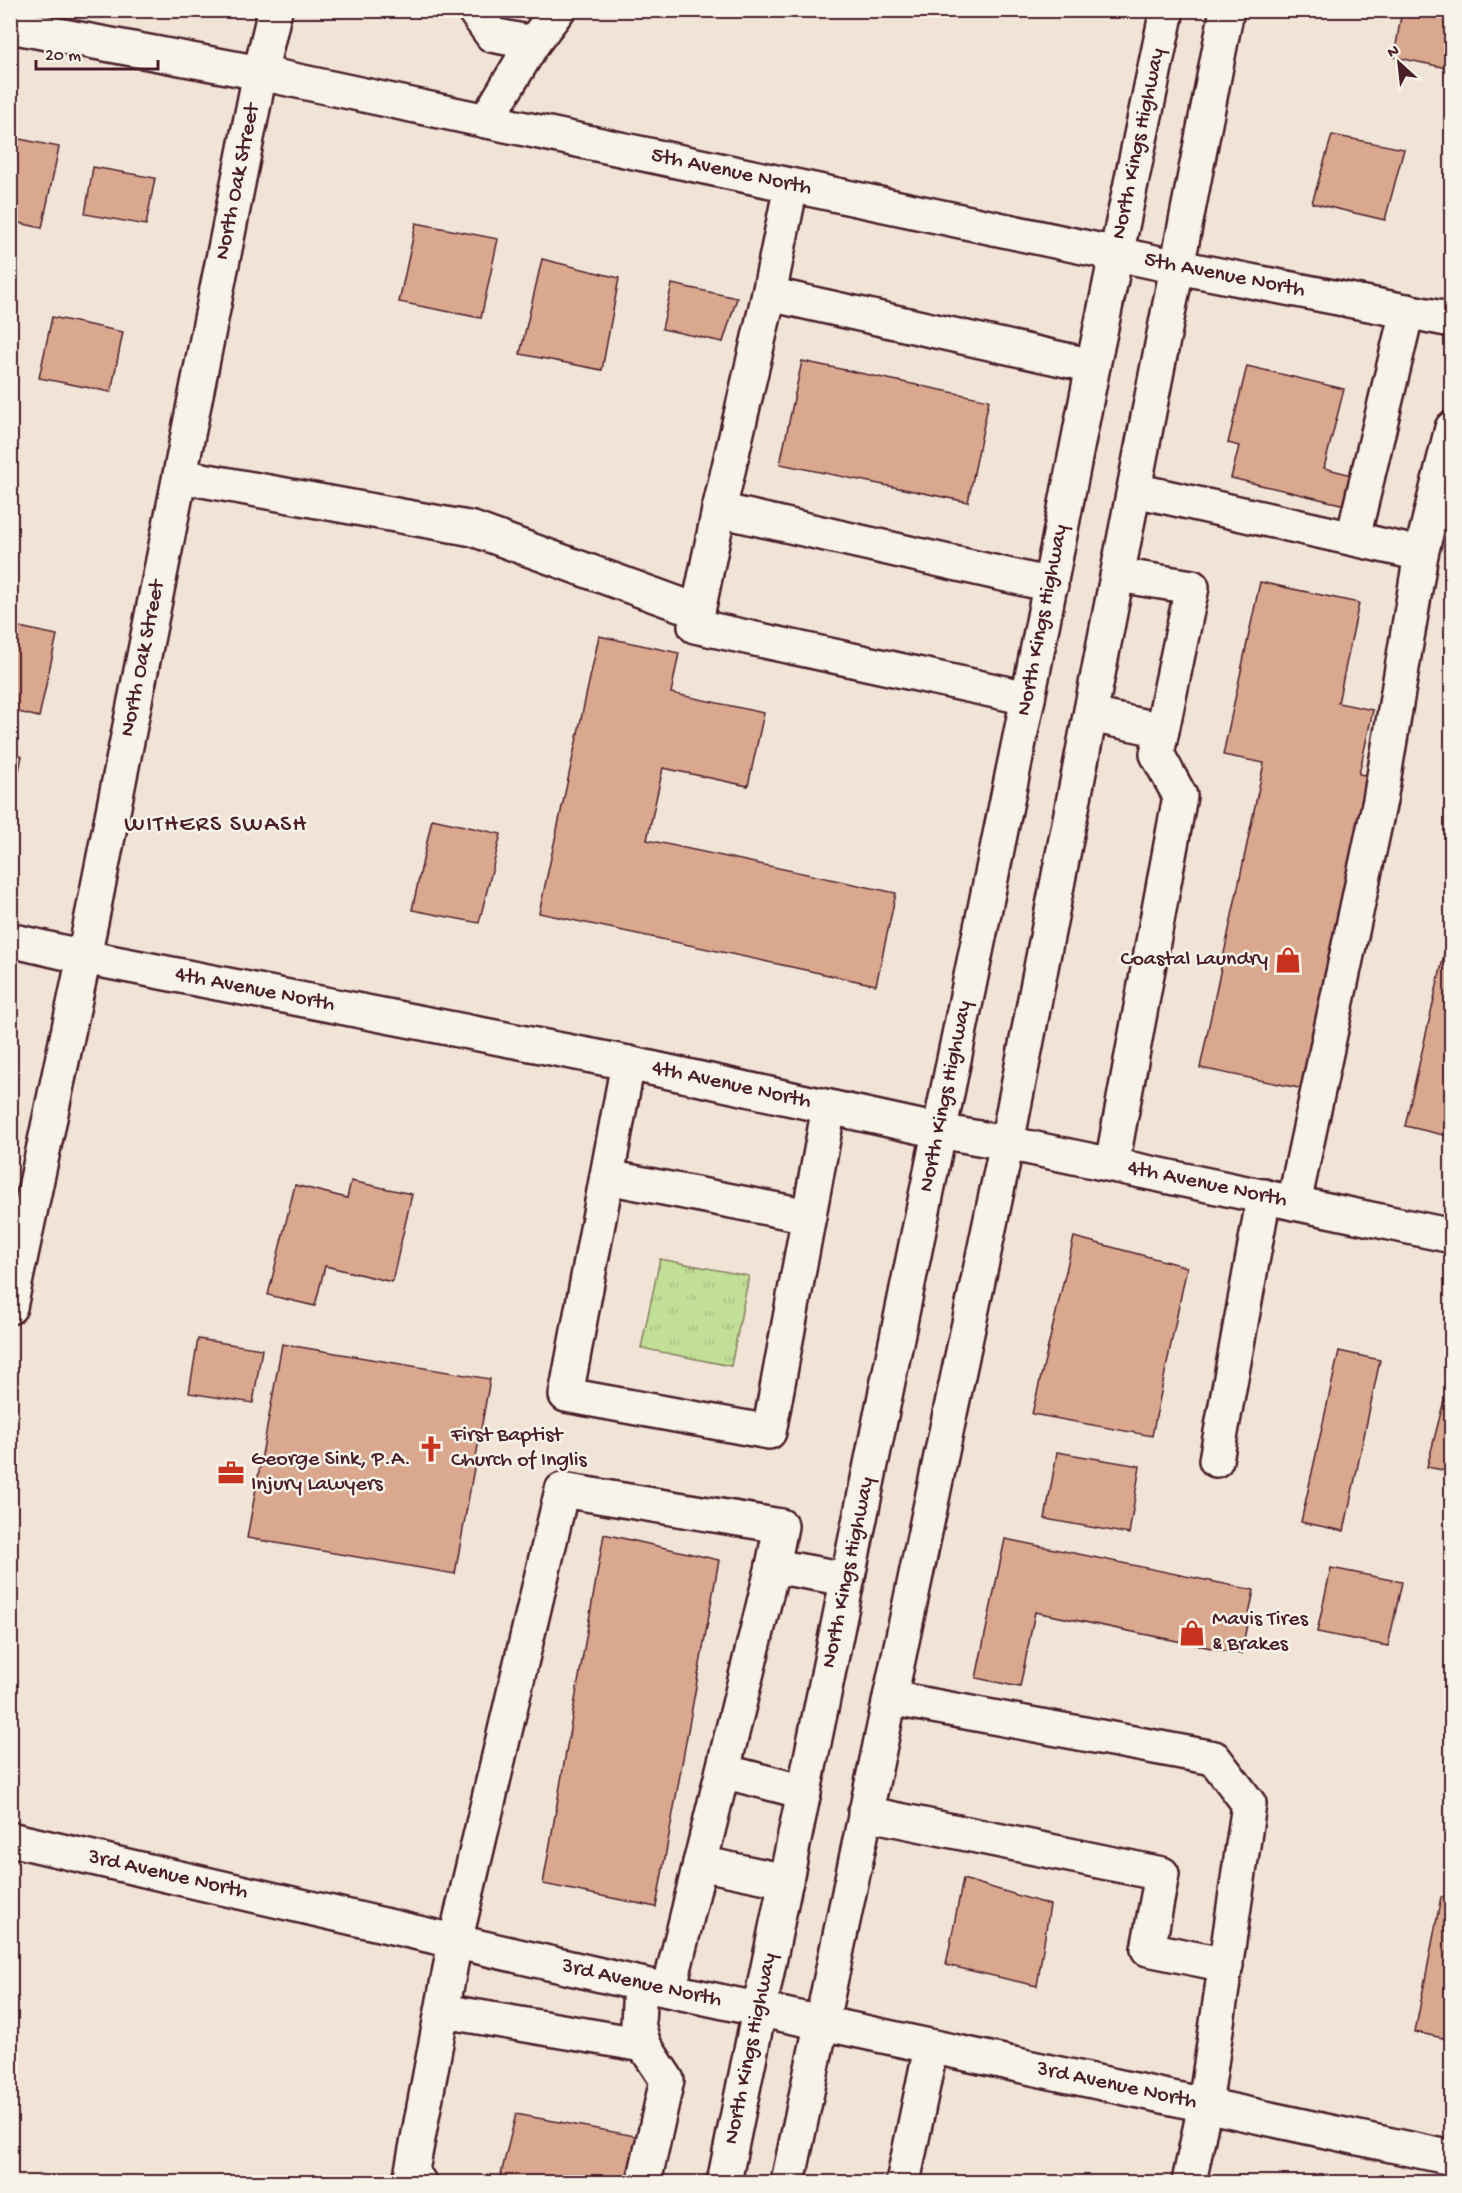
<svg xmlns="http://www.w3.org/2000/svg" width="1462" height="2193" font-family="'Gochi Hand',sans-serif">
<defs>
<pattern id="grass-tufts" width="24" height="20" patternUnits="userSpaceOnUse" patternTransform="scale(1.5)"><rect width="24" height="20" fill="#c1df97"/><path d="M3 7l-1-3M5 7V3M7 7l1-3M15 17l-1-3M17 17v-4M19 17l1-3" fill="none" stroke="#a7bf82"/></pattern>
</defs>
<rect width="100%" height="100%" fill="#f1e4d6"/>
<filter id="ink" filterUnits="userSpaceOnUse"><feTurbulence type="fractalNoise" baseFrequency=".0167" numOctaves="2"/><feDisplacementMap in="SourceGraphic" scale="12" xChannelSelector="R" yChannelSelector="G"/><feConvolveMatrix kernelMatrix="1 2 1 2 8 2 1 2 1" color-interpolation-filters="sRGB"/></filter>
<g filter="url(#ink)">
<path fill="url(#grass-tufts)" stroke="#867f61" stroke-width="1.5" d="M 660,1259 L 749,1276 L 731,1366 L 641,1348 Z"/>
<path fill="#daa78f" stroke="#4a1f2b" stroke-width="1.5" d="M 1402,10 L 1452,10 L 1452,69 L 1394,57 Z
M 1332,135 L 1404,149 L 1385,220 L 1312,203 Z
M 10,137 L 59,147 L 42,228 L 10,221 Z
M 93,167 L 155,178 L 146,225 L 85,214 Z
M 416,223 L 498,239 L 481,318 L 399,302 Z
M 542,259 L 619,278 L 602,370 L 520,354 Z
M 10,260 L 15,261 L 10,296 Z
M 672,284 L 737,298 L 723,342 L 662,329 Z
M 52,317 L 123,332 L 111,392 L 39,378 Z
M 802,361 L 989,400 L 968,502 L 780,464 Z
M 1247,366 L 1344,389 L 1324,468 L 1352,475 L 1345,505 L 1231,478 L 1239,446 L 1228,443 Z
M 1260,582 L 1359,603 L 1338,703 L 1373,710 L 1359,774 L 1376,777 L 1309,1090 L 1200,1068 L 1264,763 L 1223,755 Z
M 10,625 L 57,635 L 39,717 L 10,710 Z
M 599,636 L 679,653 L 671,693 L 764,713 L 748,786 L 663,768 L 647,840 L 896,893 L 876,985 L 539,913 Z
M 10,754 L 22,756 L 10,814 Z
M 432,819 L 501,834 L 479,923 L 412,910 Z
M 1449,933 L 1452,934 L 1452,1137 L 1405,1126 Z
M 351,1181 L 412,1194 L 392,1282 L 325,1266 L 315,1306 L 268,1295 L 295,1185 L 347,1198 Z
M 1074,1237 L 1187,1267 L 1152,1436 L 1032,1414 Z
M 198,1339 L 262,1349 L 253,1403 L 189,1393 Z
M 282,1344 L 490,1379 L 455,1574 L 247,1538 Z
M 1339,1351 L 1380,1360 L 1344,1531 L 1301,1522 Z
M 1452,1369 L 1452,1472 L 1427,1467 Z
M 1057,1452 L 1140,1466 L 1129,1534 L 1045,1519 Z
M 604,1534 L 719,1560 L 656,1907 L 543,1884 Z
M 1005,1539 L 1254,1590 L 1241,1654 L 1035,1612 L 1020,1687 L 976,1678 Z
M 1331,1568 L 1402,1582 L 1388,1646 L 1317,1632 Z
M 963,1879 L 1050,1905 L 1037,1986 L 946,1965 Z
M 1441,1897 L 1452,1900 L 1452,2040 L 1415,2032 Z
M 516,2114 L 646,2138 L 636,2182 L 499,2182 Z
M 986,2176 L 1015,2182 L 984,2182 Z"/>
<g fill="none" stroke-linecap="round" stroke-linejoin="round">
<g stroke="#4a1f2b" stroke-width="38">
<g id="minor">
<path d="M 474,10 L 492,35 L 533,43"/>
<path id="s1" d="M 10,26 L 260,73 L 1178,267 L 1452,320"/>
<path d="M 486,121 L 533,43 L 558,10"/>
<path d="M 769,294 L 791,186"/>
<path d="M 180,476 L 473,529 L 698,611"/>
<path d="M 1135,490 L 1421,554 L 1452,428"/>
<path d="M 719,510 L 695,626 L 1028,698"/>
<path d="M 1353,538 L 1407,311"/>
<path d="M 1051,585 L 719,510 L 769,294 L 1093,366"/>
<path d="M 1091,715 L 1162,730"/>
<path id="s2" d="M 10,940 L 84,957 L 628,1063 L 939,1131 L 1007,1143 L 1452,1236"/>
<path d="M 628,1063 L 566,1395 L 769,1432 L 829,1107"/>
<path d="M 1112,1164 L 1180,796 L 1157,754 L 1192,587 L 1118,575"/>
<path d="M 607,1177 L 809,1216"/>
<path d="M 1294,1203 L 1380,800 L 1421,554"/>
<path id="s3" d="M 10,1307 L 84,957 L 260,73 L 275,10"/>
<path d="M 1216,1460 L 1264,1196"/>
<path d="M 890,1698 L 1214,1758 L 1249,1804 L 1205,2105 L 1189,2182"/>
<path d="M 723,1771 L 804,1792"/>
<path d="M 865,1813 L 1162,1874 L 1148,1949 L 1226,1965"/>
<path id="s4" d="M 10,1839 L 640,1984 L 1452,2158"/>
<path d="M 700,1863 L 786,1881"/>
<path d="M 640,1984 L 638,2024 L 644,2045 L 667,2080 L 644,2182"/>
<path d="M 669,1990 L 773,1566"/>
<path d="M 443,2011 L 644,2045"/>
<path d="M 419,2182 L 410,2181 L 455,1942 L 562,1490 L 781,1526 L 773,1566 L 847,1579"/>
<path d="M 903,2182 L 931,2047"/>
</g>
</g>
<g stroke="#4a1f2b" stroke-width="38">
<g id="major">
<path id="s5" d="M 724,2182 L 1028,698 L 1093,366 L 1167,10"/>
<path d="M 788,2182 L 1007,1143 L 1227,10"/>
</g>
</g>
<use href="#minor" stroke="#f7f3e8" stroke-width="33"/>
<use href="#major" stroke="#f7f3e8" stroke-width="33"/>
</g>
</g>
<defs>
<g id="shop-bare" transform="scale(2.07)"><path d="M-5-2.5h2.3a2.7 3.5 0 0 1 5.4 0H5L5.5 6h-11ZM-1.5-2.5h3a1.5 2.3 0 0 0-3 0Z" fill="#c8321e" stroke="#f7f3e8" stroke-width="2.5" paint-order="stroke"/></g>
<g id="church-bare" transform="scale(2.07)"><path d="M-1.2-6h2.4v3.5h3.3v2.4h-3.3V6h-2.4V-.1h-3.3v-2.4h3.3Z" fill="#c8321e" stroke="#f7f3e8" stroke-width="2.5" paint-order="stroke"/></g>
<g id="office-bare" transform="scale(2.07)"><path d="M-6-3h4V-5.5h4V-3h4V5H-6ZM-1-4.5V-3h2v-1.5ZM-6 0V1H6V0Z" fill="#c8321e" stroke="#f7f3e8" stroke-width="2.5" paint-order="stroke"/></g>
</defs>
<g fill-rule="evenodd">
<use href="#shop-bare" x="1288" y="960"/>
<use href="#church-bare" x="431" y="1449"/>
<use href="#office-bare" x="231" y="1473"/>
<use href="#shop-bare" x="1192" y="1633"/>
</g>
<g text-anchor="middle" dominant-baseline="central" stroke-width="5" stroke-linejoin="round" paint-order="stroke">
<g font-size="22" fill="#4a1f2b" stroke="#f7f3e8">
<text stroke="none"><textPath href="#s5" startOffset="2080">North Kings Highway</textPath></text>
<text stroke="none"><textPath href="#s1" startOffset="736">5th Avenue North</textPath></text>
<text stroke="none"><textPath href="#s3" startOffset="1148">North Oak Street</textPath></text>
<text stroke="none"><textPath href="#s1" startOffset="1240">5th Avenue North</textPath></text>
<text stroke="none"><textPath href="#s5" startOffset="1594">North Kings Highway</textPath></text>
<text stroke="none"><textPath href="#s3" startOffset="662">North Oak Street</textPath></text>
<text stroke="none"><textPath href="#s2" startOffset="250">4th Avenue North</textPath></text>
<text stroke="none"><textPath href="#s2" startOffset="736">4th Avenue North</textPath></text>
<text stroke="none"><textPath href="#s5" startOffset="1108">North Kings Highway</textPath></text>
<text stroke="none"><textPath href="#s2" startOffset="1222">4th Avenue North</textPath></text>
<text stroke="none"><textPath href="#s5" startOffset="622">North Kings Highway</textPath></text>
<text stroke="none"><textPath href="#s4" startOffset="162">3rd Avenue North</textPath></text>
<text stroke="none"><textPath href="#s4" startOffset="648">3rd Avenue North</textPath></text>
<text stroke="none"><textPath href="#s5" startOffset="136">North Kings Highway</textPath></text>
<text stroke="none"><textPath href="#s4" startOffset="1134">3rd Avenue North</textPath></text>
</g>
<g font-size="22" fill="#4a1f2b" stroke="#f7f3e8" text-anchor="start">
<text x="1268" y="960" text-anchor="end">Coastal Laundry</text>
<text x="451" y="1436">First Baptist<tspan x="451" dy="25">Church of Inglis</tspan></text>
<text x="251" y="1460">George Sink, P.A.<tspan x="251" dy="25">Injury Lawyers</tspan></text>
<text x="1212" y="1620">Mavis Tires<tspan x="1212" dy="25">&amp; Brakes</tspan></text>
</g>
<g font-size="24" letter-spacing="1.5" fill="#4a1f2b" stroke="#f7f3e8">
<text x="216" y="825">WITHERS SWASH</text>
</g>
</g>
<rect width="1462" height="2193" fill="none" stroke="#f7f3e8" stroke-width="36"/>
<rect x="18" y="18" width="1426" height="2157" fill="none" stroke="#4a1f2b" stroke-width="2" filter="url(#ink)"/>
<g transform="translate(1399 63) rotate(333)" stroke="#f7f3e8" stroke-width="4.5" paint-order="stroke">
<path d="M0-4.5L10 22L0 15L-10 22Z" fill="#4a1f2b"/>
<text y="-9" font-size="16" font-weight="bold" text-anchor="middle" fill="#4a1f2b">N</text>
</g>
<path d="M36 60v9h122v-9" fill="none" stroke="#4a1f2b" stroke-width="3"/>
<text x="45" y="60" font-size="18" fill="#4a1f2b" stroke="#f7f3e8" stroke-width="4.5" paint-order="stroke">20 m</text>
</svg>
